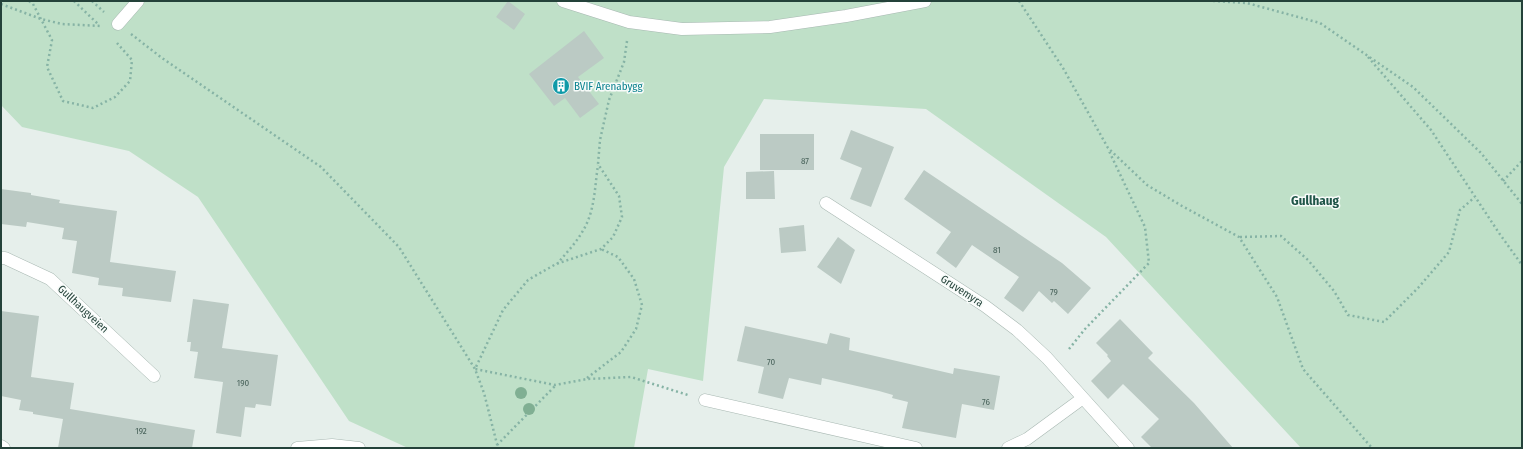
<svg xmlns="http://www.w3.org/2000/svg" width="1523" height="449" font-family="'Fira Sans Condensed',sans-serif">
<rect width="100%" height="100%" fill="#e6efeb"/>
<path fill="#bfe0c8" d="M 1,1 L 1522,1 L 1522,448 L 1301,448 L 1106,237 L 926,109 L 764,99 L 724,167 L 703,381 L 648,369 L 634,448 L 408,448 L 349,421 L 198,197 L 129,151 L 22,127 L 1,105 Z"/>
<path fill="#bbcac4" d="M 508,1 L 525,14 L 514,30 L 496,17 Z
M 584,31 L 604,58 L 578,77 L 599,104 L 580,118 L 565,98 L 554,106 L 529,74 Z
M 851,130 L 894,147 L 871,207 L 850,199 L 862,168 L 840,159 Z
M 760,134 L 814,134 L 814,170 L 760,170 Z
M 924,170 L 1062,263 L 1091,288 L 1068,314 L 1054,301 L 1052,303 L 1039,291 L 1023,312 L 1004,298 L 1019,277 L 972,245 L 956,268 L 936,253 L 951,232 L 904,199 Z
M 774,171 L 775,199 L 746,199 L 746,172 Z
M 1,189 L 31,193 L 31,195 L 60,200 L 59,203 L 117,211 L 110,262 L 176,271 L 171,302 L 122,296 L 123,288 L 98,285 L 99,278 L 72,273 L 77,241 L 62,239 L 64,228 L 27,222 L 26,227 L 1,224 Z
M 804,225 L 806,251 L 781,253 L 779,228 Z
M 838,237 L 855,250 L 841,284 L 817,267 Z
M 193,299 L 229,304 L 222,348 L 278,355 L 271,406 L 256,404 L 255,408 L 245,407 L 241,437 L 216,433 L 223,382 L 194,378 L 198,352 L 190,351 L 191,342 L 187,342 Z
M 1,311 L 39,316 L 31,377 L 74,383 L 70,409 L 195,430 L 192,448 L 58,448 L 63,419 L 33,414 L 33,412 L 19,410 L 21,400 L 1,396 Z
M 1120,319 L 1153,353 L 1148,358 L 1194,403 L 1233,448 L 1152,448 L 1141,437 L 1159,419 L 1123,384 L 1108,399 L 1091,381 L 1111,361 L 1107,356 L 1108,355 L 1096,343 Z
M 745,326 L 827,344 L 830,333 L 850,338 L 849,350 L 953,374 L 954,368 L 1000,376 L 994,410 L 962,404 L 956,438 L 902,428 L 908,402 L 892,398 L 893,395 L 879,391 L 822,378 L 821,385 L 789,378 L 783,399 L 758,393 L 764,367 L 737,361 Z"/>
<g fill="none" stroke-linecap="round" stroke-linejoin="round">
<g stroke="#a8b8b2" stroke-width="13">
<path id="service" d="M 563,1 L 629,22 L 682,29 L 770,27 L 846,16 L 925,1
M 118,24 L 138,1"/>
</g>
<g stroke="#a8b8b2" stroke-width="13">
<path id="minor" d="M 826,203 L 985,306 L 1017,330 L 1047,358 L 1128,448
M 1,258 L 5,258 L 50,279 L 154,376
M 705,400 L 916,448
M 1,446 L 4,448
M 1008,448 L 1027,439 L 1083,398"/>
</g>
<g stroke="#a8b8b2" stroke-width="13">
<path id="tertiary" d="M 297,448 L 332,445 L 359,448"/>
</g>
<path stroke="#86b3a5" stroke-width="2.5" stroke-dasharray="2 3" stroke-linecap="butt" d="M 29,1 L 33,4 L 52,40 L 47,67 L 63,101 L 93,108 L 115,97 L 130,81 L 132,60 L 117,43
M 74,1 L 99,25
M 92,1 L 104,12
M 1019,1 L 1063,68 L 1108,148 L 1147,185 L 1182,206 L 1239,237 L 1277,297 L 1303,369 L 1372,448
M 1213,1 L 1247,3 L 1320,23 L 1413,87 L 1481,153 L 1522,204
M 1,4 L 41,19 L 62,24 L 101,26
M 131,34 L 162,58 L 321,167 L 399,247 L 475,369 L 484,393 L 498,448
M 627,41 L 624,62 L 609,100 L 600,140 L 598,164 L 619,196 L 622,217 L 613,237 L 601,249 L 556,264 L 528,280 L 503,310 L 475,369 L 555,385 L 587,379 L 631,377 L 688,395
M 1368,57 L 1431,130 L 1499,233 L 1522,265
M 1503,181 L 1522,161
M 1240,237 L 1281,236 L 1308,260 L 1334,291 L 1348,315 L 1384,322 L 1418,288 L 1449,252 L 1460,210 L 1475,197
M 557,264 C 567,252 579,240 586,225 C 595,207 595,184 598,165
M 1069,349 L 1085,329 L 1149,263 L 1145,227 L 1109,151
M 587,378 L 621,352 L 636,329 L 642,305 L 634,279 L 618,257 L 601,249
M 497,445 L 555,386"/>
<use href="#service" stroke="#fff" stroke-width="12"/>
<use href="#minor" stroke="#fff" stroke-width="12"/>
<use href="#tertiary" stroke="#fff" stroke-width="12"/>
</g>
<g fill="#80af93">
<circle cx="521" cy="393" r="6"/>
<circle cx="529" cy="409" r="6"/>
</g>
<defs>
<g id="building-disc" transform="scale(0.9)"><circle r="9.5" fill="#0f9aa8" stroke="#f7fbf9"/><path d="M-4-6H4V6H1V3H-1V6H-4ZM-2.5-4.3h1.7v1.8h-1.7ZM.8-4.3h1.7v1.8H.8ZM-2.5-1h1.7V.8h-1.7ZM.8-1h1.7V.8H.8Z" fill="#fff"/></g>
</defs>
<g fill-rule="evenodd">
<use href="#building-disc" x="561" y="86"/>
</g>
<g text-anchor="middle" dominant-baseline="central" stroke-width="3" stroke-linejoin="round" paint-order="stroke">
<g font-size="9" fill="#4a645c">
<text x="805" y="161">87</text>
<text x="997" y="250">81</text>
<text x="1054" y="292">79</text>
<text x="771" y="362">70</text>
<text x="243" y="383">190</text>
<text x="986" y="402">76</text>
<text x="141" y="431">192</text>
</g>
<g font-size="11" fill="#0d838f" stroke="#f7fbf9" text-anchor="start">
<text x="574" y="86">BVIF Arenabygg</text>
</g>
<g font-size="11" fill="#24423a" stroke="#f7fbf9">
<text transform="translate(962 291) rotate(33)">Gruvemyra</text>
<text transform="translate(83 309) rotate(43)">Gullhaugveien</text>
</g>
<g font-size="13" font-weight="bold" fill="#1f5548" stroke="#f7fbf9">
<text x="1315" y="200">Gullhaug</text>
</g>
</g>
<rect width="1523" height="449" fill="none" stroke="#24423a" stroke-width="4"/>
</svg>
